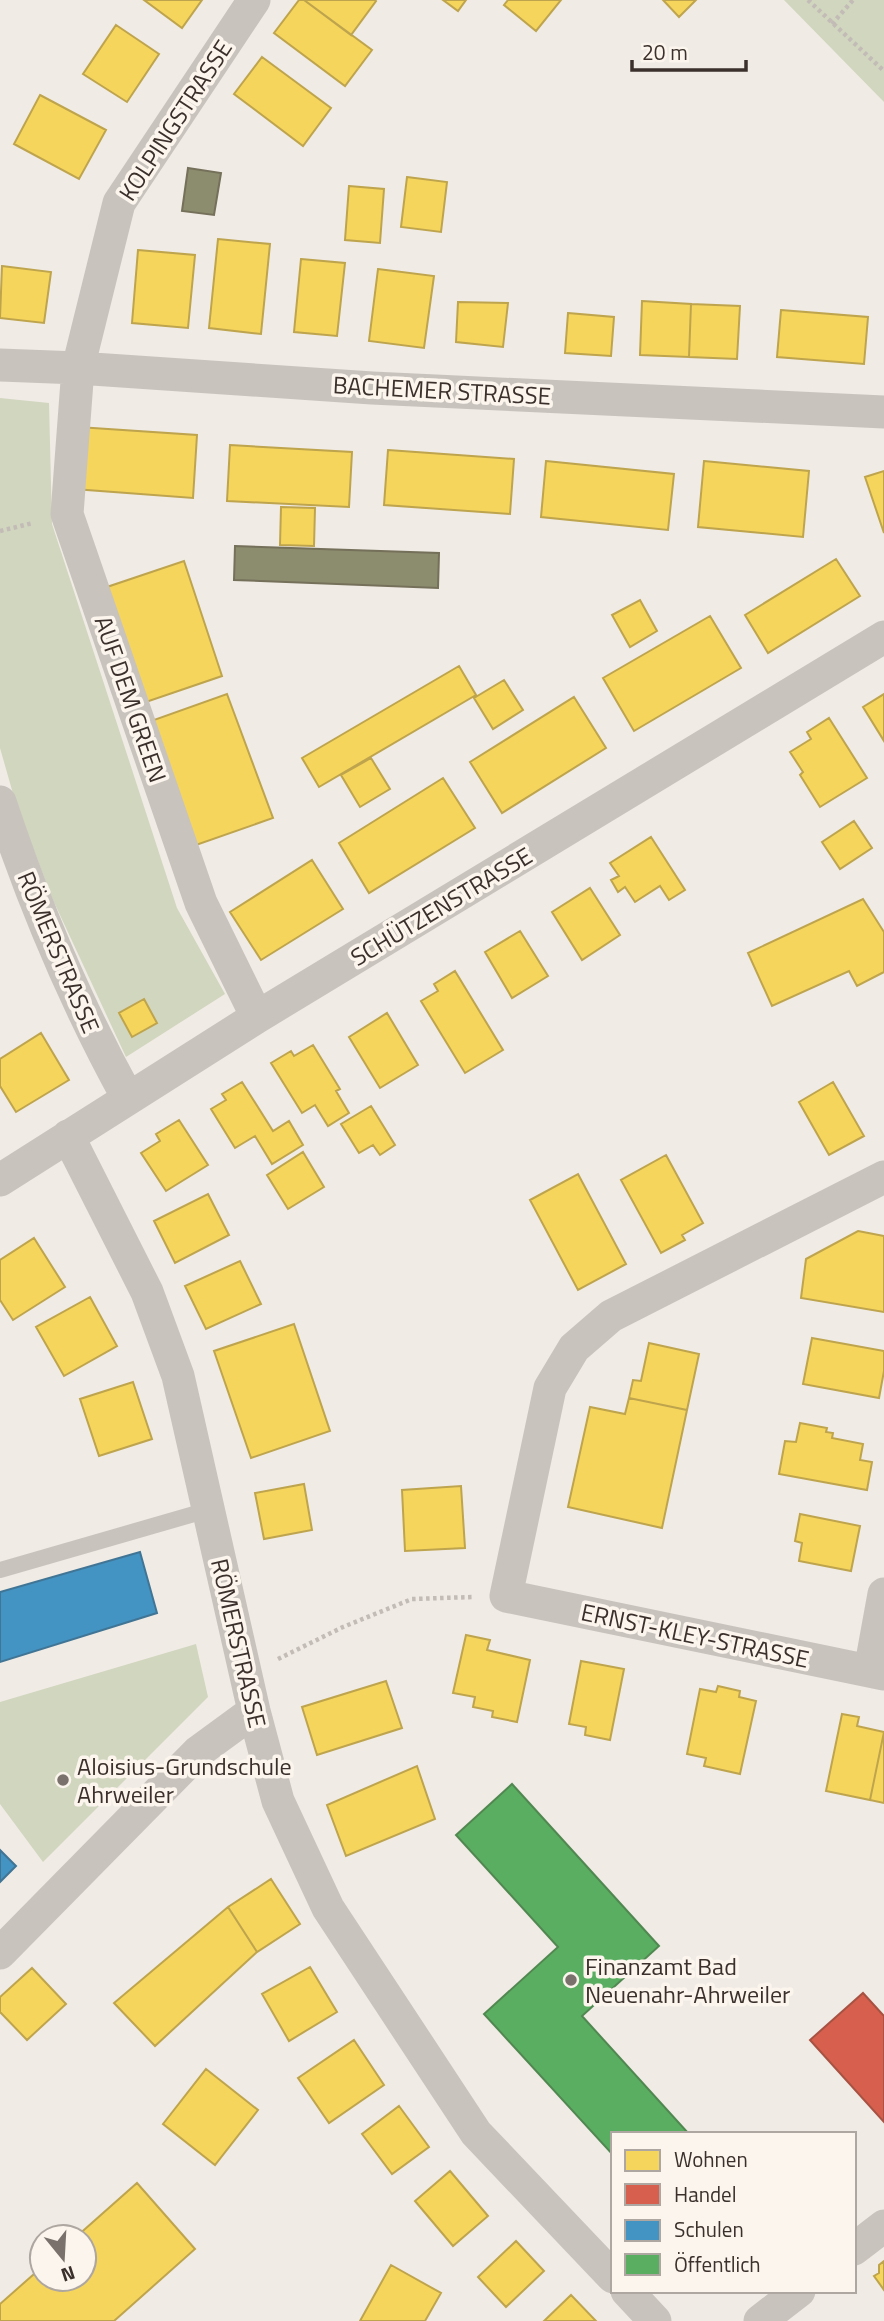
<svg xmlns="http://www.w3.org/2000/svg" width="884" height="2321" font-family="'Titillium Web',sans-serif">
<rect width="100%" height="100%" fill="#f0ebe5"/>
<path fill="#d1d6bf" d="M 784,0 L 884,0 L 884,102 Z
M 0,398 L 49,403 L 52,524 L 177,908 L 225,994 L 126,1057 L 53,900 L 16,804 L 0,748 Z
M 196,1644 L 208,1697 L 43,1862 L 0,1804 L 0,1702 Z"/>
<path fill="#f6d55c" stroke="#bea44d" stroke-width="2" d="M 144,0 L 202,0 L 182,28 Z
M 299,0 L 304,0 L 372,50 L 345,86 L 274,33 Z
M 304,0 L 375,0 L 376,1 L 351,35 Z
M 443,0 L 466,0 L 458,11 Z
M 508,0 L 561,0 L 536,31 L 504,5 Z
M 663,0 L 696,0 L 679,17 Z
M 116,25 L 159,54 L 127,102 L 83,74 Z
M 262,57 L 331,108 L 303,146 L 234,94 Z
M 40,95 L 106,130 L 79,179 L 14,144 Z
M 407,177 L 447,182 L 441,232 L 401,227 Z
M 349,186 L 384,189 L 380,243 L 345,240 Z
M 218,239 L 270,244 L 261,334 L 209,328 Z
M 138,250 L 195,255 L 188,328 L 132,323 Z
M 301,259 L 345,263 L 337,336 L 294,332 Z
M 2,266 L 51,272 L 44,323 L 0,318 Z
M 378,269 L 434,276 L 424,348 L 369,341 Z
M 642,301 L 691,304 L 689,357 L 640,355 Z
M 458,302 L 508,303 L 503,347 L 456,342 Z
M 691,304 L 740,306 L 737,359 L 689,357 Z
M 781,310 L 868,317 L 864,364 L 777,357 Z
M 568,313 L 614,317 L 611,356 L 565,353 Z
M 78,427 L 197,435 L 193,498 L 74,489 Z
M 230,445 L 352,452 L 349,507 L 227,501 Z
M 388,450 L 514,459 L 510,514 L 384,505 Z
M 546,461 L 674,474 L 668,530 L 541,517 Z
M 704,461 L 809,471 L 803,537 L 698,527 Z
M 884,471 L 884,533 L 865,477 Z
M 281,507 L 315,508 L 314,546 L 280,545 Z
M 836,559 L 860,596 L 768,653 L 745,615 Z
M 184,561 L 222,676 L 146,702 L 107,587 Z
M 640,600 L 657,631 L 630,647 L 612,615 Z
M 710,616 L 741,668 L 634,731 L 603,678 Z
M 459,666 L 476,695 L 319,787 L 302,758 Z
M 504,680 L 523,710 L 493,729 L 474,698 Z
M 227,694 L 273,818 L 196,845 L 151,721 Z
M 884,694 L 884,741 L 863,707 Z
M 574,697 L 606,748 L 502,813 L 470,762 Z
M 829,718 L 867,778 L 820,807 L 800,775 L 803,772 L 790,752 L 811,739 L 807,732 Z
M 371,758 L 390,789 L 360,807 L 341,775 Z
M 443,778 L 475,828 L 369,893 L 339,843 Z
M 854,821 L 872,848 L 840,869 L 822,842 Z
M 651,837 L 685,890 L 669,900 L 660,886 L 635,902 L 625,887 L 618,892 L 611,880 L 619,876 L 610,863 Z
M 312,860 L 343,909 L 261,960 L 230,912 Z
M 590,888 L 620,935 L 582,960 L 552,912 Z
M 863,899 L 884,932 L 884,972 L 857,986 L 849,971 L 772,1006 L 748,953 Z
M 520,931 L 548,976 L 512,998 L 485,952 Z
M 455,971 L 503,1050 L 465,1073 L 421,1001 L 438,991 L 434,984 Z
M 144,999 L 157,1023 L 132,1037 L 119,1013 Z
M 387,1013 L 418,1065 L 380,1088 L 349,1037 Z
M 41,1033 L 69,1080 L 16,1112 L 0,1086 L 0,1059 Z
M 313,1045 L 340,1089 L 336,1091 L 349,1113 L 328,1126 L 315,1105 L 302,1113 L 271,1063 L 291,1051 L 294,1056 Z
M 242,1082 L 273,1131 L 289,1121 L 303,1145 L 272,1164 L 255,1136 L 235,1148 L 211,1109 L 226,1100 L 222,1094 Z
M 833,1082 L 864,1136 L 829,1155 L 799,1102 Z
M 371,1106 L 395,1145 L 380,1155 L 373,1145 L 359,1153 L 341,1124 Z
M 179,1120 L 208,1165 L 166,1191 L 141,1153 L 160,1141 L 156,1134 Z
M 303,1152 L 324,1187 L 288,1209 L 267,1175 Z
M 666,1155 L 703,1223 L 682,1235 L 685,1240 L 661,1253 L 621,1180 Z
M 578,1174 L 626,1264 L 578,1290 L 530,1200 Z
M 208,1194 L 229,1235 L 175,1263 L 154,1221 Z
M 858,1231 L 884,1236 L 884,1312 L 801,1298 L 806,1259 Z
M 34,1238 L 65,1287 L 13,1320 L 0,1300 L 0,1260 Z
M 240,1261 L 261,1304 L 206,1329 L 185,1286 Z
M 90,1297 L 117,1346 L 64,1376 L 36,1327 Z
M 294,1324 L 330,1431 L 251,1458 L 214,1351 Z
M 812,1338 L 884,1351 L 884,1371 L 879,1398 L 803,1384 Z
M 649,1343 L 699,1354 L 687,1410 L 629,1398 L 633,1380 L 641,1381 Z
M 133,1382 L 152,1439 L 99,1456 L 80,1399 Z
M 629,1398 L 687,1410 L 662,1528 L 568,1507 L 590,1407 L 625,1414 Z
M 800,1423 L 827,1428 L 826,1432 L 833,1433 L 832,1438 L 863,1444 L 860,1460 L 872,1462 L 867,1490 L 779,1474 L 785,1441 L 796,1442 Z
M 304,1484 L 312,1530 L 264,1539 L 255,1493 Z
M 461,1486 L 465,1548 L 405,1551 L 402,1490 Z
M 800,1514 L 860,1526 L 851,1571 L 799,1561 L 802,1543 L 795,1541 Z
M 466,1635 L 490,1640 L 487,1650 L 530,1660 L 517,1722 L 492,1717 L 493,1711 L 473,1707 L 475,1697 L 453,1693 Z
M 581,1661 L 624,1669 L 610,1740 L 585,1735 L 586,1727 L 569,1724 Z
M 386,1681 L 402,1728 L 317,1755 L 302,1707 Z
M 718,1686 L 740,1691 L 739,1697 L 756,1701 L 740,1774 L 704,1766 L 706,1758 L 687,1754 L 700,1689 L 716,1692 Z
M 842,1714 L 859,1717 L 857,1726 L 884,1732 L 870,1800 L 826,1791 Z
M 884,1732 L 884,1803 L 870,1800 Z
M 417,1766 L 435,1819 L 346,1856 L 327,1805 Z
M 271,1879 L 300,1924 L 257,1952 L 228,1907 Z
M 228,1907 L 257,1952 L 155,2046 L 114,2003 Z
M 310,1967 L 337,2012 L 289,2041 L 262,1994 Z
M 32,1968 L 66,2004 L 27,2040 L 0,2012 L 0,1997 Z
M 354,2040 L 384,2085 L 329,2123 L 298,2078 Z
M 206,2069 L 258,2110 L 215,2165 L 163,2124 Z
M 399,2106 L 429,2147 L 392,2174 L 362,2134 Z
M 450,2171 L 488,2216 L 453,2246 L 415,2201 Z
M 137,2183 L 195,2249 L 114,2321 L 0,2321 L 0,2304 L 42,2267 L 42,2279 L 84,2279 L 84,2237 L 76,2237 Z
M 516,2241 L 544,2271 L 506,2307 L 478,2277 Z
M 884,2261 L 884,2290 L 874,2276 L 879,2273 L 879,2265 Z
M 391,2265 L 441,2293 L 425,2321 L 360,2321 Z
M 571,2295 L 596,2321 L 544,2321 Z"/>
<path fill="#d6604d" stroke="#a85243" stroke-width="2" d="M 863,1993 L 884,2016 L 884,2122 L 810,2040 Z"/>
<path fill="#4393c3" stroke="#417595" stroke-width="2" d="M 140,1552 L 157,1613 L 0,1662 L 0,1592 Z
M 0,1850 L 16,1866 L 0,1882 Z"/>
<path fill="#5aae61" stroke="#518851" stroke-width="2" d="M 512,1784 L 659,1946 L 582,2016 L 689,2134 L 613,2134 L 613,2155 L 484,2014 L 558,1947 L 456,1835 Z"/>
<path fill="#8c8c6e" stroke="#74705a" stroke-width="2" d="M 188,168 L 221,173 L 214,215 L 182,211 Z
M 235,546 L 439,553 L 438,588 L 234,580 Z"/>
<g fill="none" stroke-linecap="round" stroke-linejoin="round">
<path stroke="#c2bbb6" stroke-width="4.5" stroke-dasharray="3.5 3.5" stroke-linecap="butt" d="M 808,0 L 884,71
M 832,24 L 853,0
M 0,531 L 33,523
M 278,1659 L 343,1627 L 412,1599 L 473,1597"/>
<path stroke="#c9c3be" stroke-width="16" d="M 0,1570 L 208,1510"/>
<path stroke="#c9c3be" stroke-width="33" d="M 254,0 L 119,203 L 78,368 L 67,514 L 201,903 L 257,1017
M 0,365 L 78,368 L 372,388 L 884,412
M 0,802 C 34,904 76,1004 128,1098
M 68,1136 L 147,1292 L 178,1376 L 254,1711 L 278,1801 L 328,1908 L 476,2133 L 613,2277
M 884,1177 L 611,1316 L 574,1348 L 550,1388 L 506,1596 L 884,1674
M 0,1180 L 257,1017 L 884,637
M 870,1671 L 884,1594
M 0,1953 L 198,1752 L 254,1711
M 854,2249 L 884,2226
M 627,2291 L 655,2321
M 760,2321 L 799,2291"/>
</g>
<g fill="#7a716c" stroke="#fbf5ee" stroke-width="2.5">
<circle cx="63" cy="1780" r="7"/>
<circle cx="571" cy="1980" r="7"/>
</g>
<g text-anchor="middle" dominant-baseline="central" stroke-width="7" stroke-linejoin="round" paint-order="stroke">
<g font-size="24" fill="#3b302b" stroke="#fbf5ee">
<text transform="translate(175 120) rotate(-57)">KOLPINGSTRASSE</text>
<text transform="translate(442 390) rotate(3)">BACHEMER STRASSE</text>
<text transform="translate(131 699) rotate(71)">AUF DEM GREEN</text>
<text transform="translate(441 906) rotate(-31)">SCHÜTZENSTRASSE</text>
<text transform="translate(59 952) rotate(67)">RÖMERSTRASSE</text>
<text transform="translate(695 1635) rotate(12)">ERNST-KLEY-STRASSE</text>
<text transform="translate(239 1643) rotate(77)">RÖMERSTRASSE</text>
</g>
<g font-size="24" fill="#3b302b" stroke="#fbf5ee" text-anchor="start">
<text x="77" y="1766">Aloisius-Grundschule<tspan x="77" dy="28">Ahrweiler</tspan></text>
<text x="585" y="1966">Finanzamt Bad<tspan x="585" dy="28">Neuenahr-Ahrweiler</tspan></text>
</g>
</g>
<rect x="611" y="2132" width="245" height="161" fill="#fbf5ee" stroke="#aea6a0" stroke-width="2"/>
<rect x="625" y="2150" width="35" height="21" fill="#f6d55c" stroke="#aea6a0" stroke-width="2"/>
<text x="674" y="2167" font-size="21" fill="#3b302b">Wohnen</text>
<rect x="625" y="2184" width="35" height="21" fill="#d6604d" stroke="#aea6a0" stroke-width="2"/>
<text x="674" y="2202" font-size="21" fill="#3b302b">Handel</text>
<rect x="625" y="2220" width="35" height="21" fill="#4393c3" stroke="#aea6a0" stroke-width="2"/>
<text x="674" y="2237" font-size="21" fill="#3b302b">Schulen</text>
<rect x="625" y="2254" width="35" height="21" fill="#5aae61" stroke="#aea6a0" stroke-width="2"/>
<text x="674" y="2272" font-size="21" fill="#3b302b">Öffentlich</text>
<g transform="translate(63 2258) rotate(162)"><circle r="33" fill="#fbf5ee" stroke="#aea6a0" stroke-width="2"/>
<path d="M0-5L12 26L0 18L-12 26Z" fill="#7a716c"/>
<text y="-10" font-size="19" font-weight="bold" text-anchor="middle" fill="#3b302b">N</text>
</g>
<path d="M632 60v10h114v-10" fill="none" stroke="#3b302b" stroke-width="3.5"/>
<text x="642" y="60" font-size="21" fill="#3b302b" stroke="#fbf5ee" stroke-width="5" paint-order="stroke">20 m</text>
</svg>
